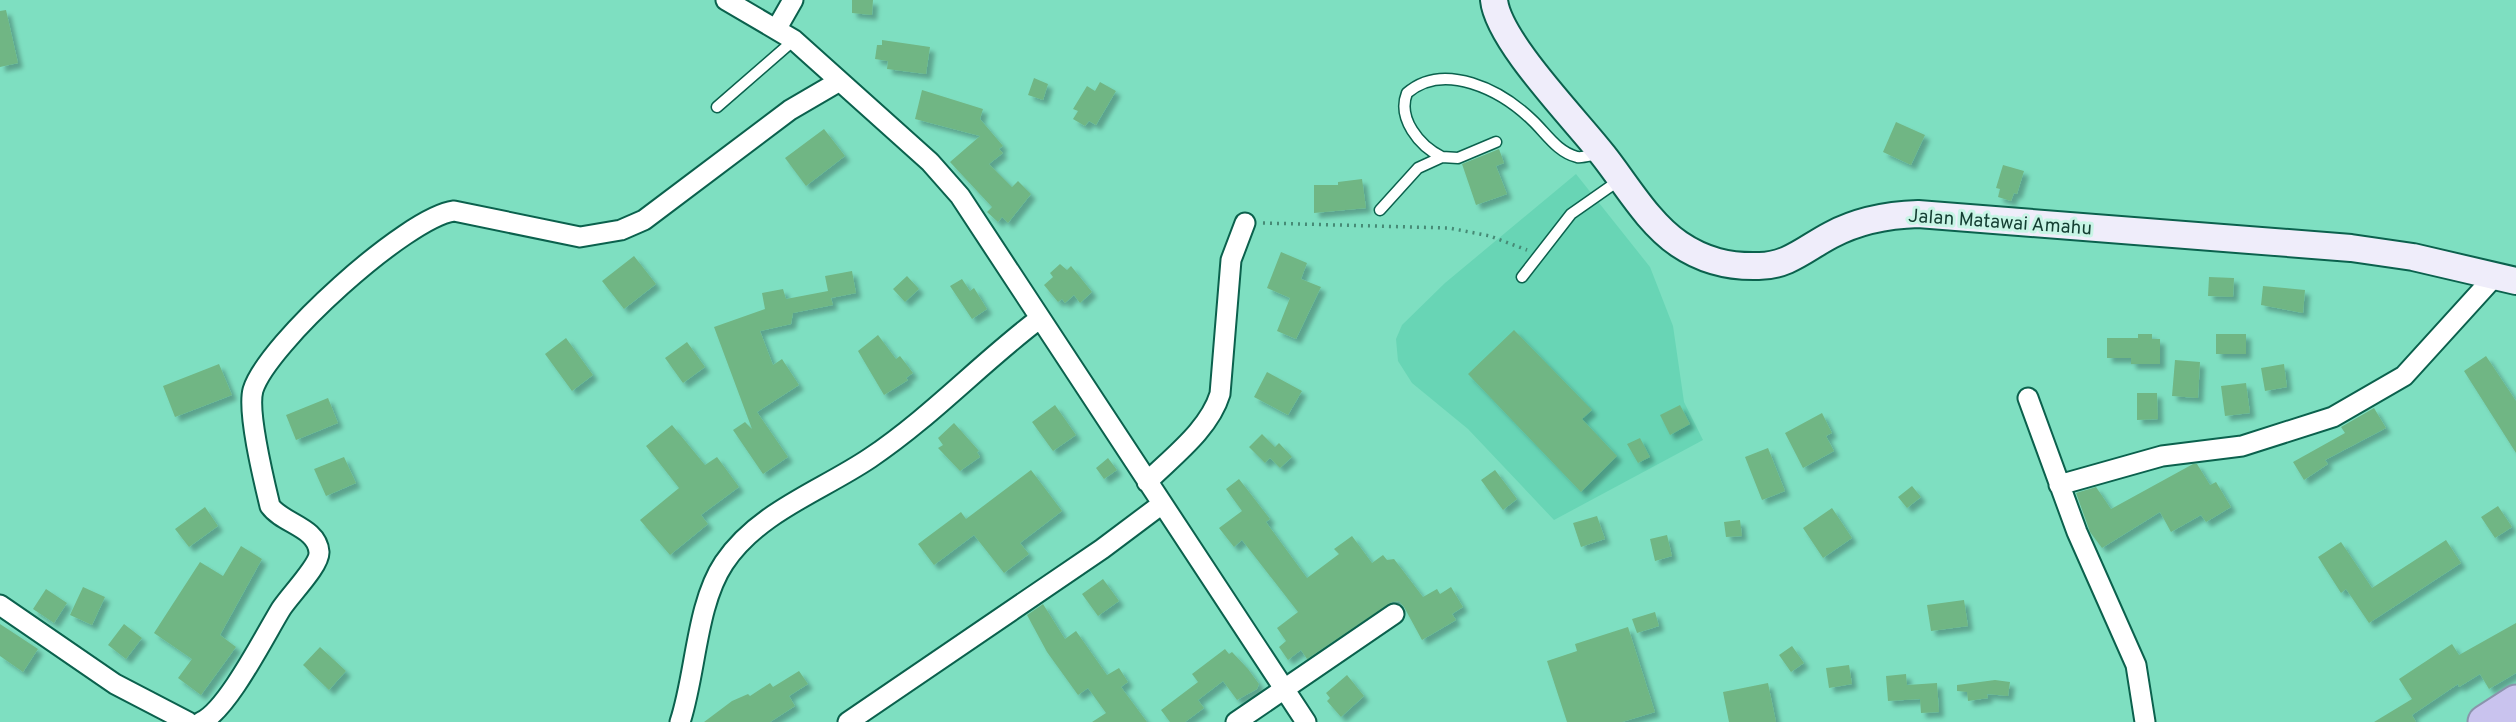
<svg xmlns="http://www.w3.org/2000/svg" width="2516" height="722" font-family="Overpass,sans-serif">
<defs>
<filter id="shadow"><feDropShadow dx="5" dy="5" stdDeviation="2" flood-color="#0004"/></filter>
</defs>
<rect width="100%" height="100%" fill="#7edfc1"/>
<path fill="#68d5b5" d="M 1576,174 L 1650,267 L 1673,326 L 1684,402 L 1703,440 L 1554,520 L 1468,429 L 1412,383 L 1398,361 L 1396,339 L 1402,325 L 1445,283 Z"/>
<path fill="#70b684" filter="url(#shadow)" d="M 852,0 L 873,0 L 872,15 L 852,13 Z
M 6,10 L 18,63 L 0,67 L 0,11 Z
M 882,40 L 930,47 L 926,74 L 887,69 L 888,61 L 875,59 L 877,45 L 882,45 Z
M 1034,78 L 1048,84 L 1043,100 L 1028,95 Z
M 1100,82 L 1116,91 L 1096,125 L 1089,121 L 1085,126 L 1073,119 L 1078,111 L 1073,109 L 1087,86 L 1095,91 Z
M 922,90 L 983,109 L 980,119 L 1003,146 L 999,149 L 1003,153 L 989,164 L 1012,187 L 1018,181 L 1031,194 L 1008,223 L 1002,217 L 998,222 L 987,212 L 992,207 L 950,162 L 980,136 L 915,119 Z
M 1896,122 L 1925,135 L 1911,165 L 1883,152 Z
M 824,129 L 845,156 L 806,186 L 785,158 Z
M 1499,149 L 1504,163 L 1496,166 L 1507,194 L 1476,205 L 1462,164 Z
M 2003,165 L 2024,171 L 2017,194 L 2014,193 L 2011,201 L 1998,197 L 2000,189 L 1996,188 Z
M 1362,179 L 1366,208 L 1314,213 L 1314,185 L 1338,185 L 1338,182 Z
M 1281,252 L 1307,263 L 1301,279 L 1321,287 L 1296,339 L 1277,331 L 1290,298 L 1267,288 Z
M 634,256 L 656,284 L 624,309 L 602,281 Z
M 1060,264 L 1067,270 L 1071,266 L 1092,292 L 1080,303 L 1074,295 L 1065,303 L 1062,299 L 1058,302 L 1044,285 L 1053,277 L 1050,273 Z
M 852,271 L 856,293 L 831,298 L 833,305 L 793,313 L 791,324 L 760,331 L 773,365 L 782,359 L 799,385 L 757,412 L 788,457 L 763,474 L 733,430 L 745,422 L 752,429 L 714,327 L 765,309 L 762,293 L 783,289 L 786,299 L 828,291 L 825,276 Z
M 907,276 L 919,289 L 905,302 L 893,289 Z
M 2209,277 L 2234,278 L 2233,297 L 2208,296 Z
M 962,279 L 970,291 L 974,288 L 987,309 L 972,319 L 950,286 Z
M 2263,286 L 2305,290 L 2303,313 L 2261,305 Z
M 1514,330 L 1592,410 L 1582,419 L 1617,456 L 1581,492 L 1468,374 Z
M 2138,334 L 2152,334 L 2152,339 L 2160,339 L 2160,364 L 2131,364 L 2131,358 L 2107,358 L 2107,338 L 2138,338 Z
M 2216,334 L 2246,334 L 2246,354 L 2216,354 Z
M 878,335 L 896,359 L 900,356 L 913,373 L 906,378 L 908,380 L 884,395 L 858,351 Z
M 566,338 L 593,375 L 572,391 L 545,354 Z
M 687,342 L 705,367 L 683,383 L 665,358 Z
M 2486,356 L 2516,401 L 2516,453 L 2464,371 Z
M 2175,360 L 2200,362 L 2198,398 L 2172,396 Z
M 219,364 L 232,395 L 175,417 L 163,386 Z
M 2284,364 L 2287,387 L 2265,391 L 2261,368 Z
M 1267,372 L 1302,391 L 1288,415 L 1254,397 Z
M 2246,383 L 2250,413 L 2225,416 L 2221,386 Z
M 2137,393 L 2157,393 L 2158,419 L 2137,420 Z
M 328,398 L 338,423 L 296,440 L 286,415 Z
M 1055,405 L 1076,435 L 1053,451 L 1032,422 Z
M 1680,405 L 1690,424 L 1670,435 L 1660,415 Z
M 2374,408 L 2386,428 L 2325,460 L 2328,464 L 2304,480 L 2293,462 L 2345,433 L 2341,427 Z
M 1822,413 L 1832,433 L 1826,436 L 1834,451 L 1803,468 L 1785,433 Z
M 954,423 L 979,451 L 977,452 L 980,457 L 960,471 L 938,448 L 943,445 L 938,438 Z
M 672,425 L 705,465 L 717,457 L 739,487 L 701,515 L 708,524 L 670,555 L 640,520 L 679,488 L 646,446 Z
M 1262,434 L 1275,447 L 1279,443 L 1292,457 L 1280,468 L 1270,458 L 1265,463 L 1249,447 Z
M 1640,438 L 1650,457 L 1638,463 L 1627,444 Z
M 1768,448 L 1785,491 L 1762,500 L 1745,457 Z
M 344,457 L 356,483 L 326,496 L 314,469 Z
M 1108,458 L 1117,470 L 1104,479 L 1096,468 Z
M 2193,464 L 2197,464 L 2210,485 L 2216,482 L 2231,507 L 2206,522 L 2201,515 L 2171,532 L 2160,512 L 2102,548 L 2090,532 L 2076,493 L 2096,487 L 2111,509 Z
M 1031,470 L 1062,511 L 1020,543 L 1029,554 L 1004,573 L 974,535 L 934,565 L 918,544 L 961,512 L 966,519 Z
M 1495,470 L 1517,499 L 1503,510 L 1481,480 Z
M 1239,479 L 1270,519 L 1266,522 L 1307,578 L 1339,554 L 1334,549 L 1352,536 L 1372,563 L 1383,555 L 1387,560 L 1394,559 L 1423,597 L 1437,589 L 1440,594 L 1451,587 L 1463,607 L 1452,614 L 1456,620 L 1422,640 L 1404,607 L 1399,601 L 1392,602 L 1307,659 L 1301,650 L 1288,660 L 1279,647 L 1286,641 L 1277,628 L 1298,612 L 1242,540 L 1234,547 L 1219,528 L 1242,511 L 1226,489 Z
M 1912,486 L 1921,497 L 1907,508 L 1898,497 Z
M 2498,506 L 2512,527 L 2495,538 L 2481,517 Z
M 205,507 L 218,526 L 189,547 L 175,529 Z
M 1832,508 L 1852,538 L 1823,558 L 1803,528 Z
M 1597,516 L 1605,539 L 1581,547 L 1573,523 Z
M 1740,520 L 1742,536 L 1726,537 L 1724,522 Z
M 1667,535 L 1672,556 L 1655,561 L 1650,539 Z
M 2446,540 L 2461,563 L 2369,623 L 2346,589 L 2341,593 L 2318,557 L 2341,542 L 2372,588 Z
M 241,546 L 262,559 L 220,635 L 236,647 L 201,695 L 178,678 L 192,659 L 154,633 L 200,562 L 223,576 Z
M 1103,579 L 1119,601 L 1098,616 L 1082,594 Z
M 83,587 L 105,597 L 92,625 L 70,615 Z
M 46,589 L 67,603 L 54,623 L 33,609 Z
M 1964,600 L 1968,626 L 1931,631 L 1927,605 Z
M 1043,604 L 1065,639 L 1076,631 L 1107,675 L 1119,668 L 1128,682 L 1121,687 L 1147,722 L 1092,722 L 1106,713 L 1088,688 L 1078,695 L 1047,652 L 1027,615 Z
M 1655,612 L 1659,626 L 1637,633 L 1632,619 Z
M 2516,623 L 2516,673 L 2489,689 L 2480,674 L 2459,687 L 2458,684 L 2412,715 L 2416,722 L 2374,722 L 2412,699 L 2399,679 L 2452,644 L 2459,655 Z
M 0,624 L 38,649 L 23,672 L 0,656 Z
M 124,624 L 142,638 L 126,659 L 108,645 Z
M 1628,627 L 1655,712 L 1622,722 L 1567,722 L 1547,661 L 1577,651 L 1575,644 Z
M 1792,646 L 1804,663 L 1791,672 L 1779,655 Z
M 320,647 L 346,671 L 329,690 L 303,665 Z
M 1225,649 L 1229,654 L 1232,652 L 1248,669 L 1259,684 L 1257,689 L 1237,700 L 1223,681 L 1198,700 L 1204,708 L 1185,722 L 1170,722 L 1161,710 L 1198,682 L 1192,674 Z
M 1849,665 L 1852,684 L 1829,688 L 1826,668 Z
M 799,671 L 808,684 L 789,696 L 795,706 L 770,722 L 704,722 L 732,701 L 748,694 L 750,696 L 770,683 L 773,687 Z
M 1906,674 L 1907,685 L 1937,683 L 1939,712 L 1921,713 L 1920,699 L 1888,701 L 1886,676 Z
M 1347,675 L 1364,696 L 1341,717 L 1327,701 L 1330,698 L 1326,693 Z
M 1995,680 L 2010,682 L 2008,696 L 1987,694 L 1988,698 L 1968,701 L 1967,692 L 1957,691 L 1957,685 Z
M 1768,683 L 1776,722 L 1729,722 L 1723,692 Z"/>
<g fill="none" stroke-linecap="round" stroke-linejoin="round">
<g stroke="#0b614d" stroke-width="13">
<path id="lane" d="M 717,107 L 794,40
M 1442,157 C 1419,146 1397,118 1407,93 C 1444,61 1501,90 1532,120 C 1546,133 1557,152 1577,157 C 1583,158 1591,155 1598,154
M 1380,210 L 1418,168 L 1442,157 L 1458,158 L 1496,142
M 1522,277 L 1571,214 L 1621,179"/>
</g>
<g stroke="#0b614d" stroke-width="23">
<path id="street" d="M 726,0 L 794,40 L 930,162 L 960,196 L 1306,722
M 777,28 L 793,0
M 2028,398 L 2077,532 L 2136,665 L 2145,722
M 1147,482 C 1172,457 1209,430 1220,394 L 1231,260 L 1245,223
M 2059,485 L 2162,456 L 2242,446 L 2333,417 L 2404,376 L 2494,277
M 0,605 L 115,684 L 188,722
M 201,722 C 227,711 265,635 281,609 C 290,595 320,565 319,552 C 317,527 283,524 270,506 C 264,481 247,412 253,390 C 267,344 407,217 454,211 L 580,237 L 621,230 L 644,220 L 790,110 L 838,82
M 680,722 C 696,674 696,605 724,563 C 758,512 821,491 870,458 C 931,417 981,363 1039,319
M 848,722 L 1102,549 L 1162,504
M 1236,722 L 1394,614"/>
</g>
<g stroke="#0b614d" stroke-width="30">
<path id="secondary" d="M 1494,0 C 1498,41 1576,120 1603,155 C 1626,184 1648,223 1679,244 C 1704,261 1729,267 1759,266 C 1788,266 1806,248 1831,235 C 1857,221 1888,215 1918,214 L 2351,248 L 2413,257 L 2516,281"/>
</g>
<g stroke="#8a94ac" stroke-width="37">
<path id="highway" d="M 2485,722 L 2516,702"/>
</g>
<path stroke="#468a75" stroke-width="3.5" stroke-dasharray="2 5" stroke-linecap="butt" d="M 1263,223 L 1449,228 L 1490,236 L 1527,250"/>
<use href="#lane" stroke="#fff" stroke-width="10"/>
<use href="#street" stroke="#fff" stroke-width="19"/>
<use href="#secondary" stroke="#efedfa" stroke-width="26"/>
<use href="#highway" stroke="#c9c3ee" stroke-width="33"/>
</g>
<g text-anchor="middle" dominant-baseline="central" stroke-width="6" stroke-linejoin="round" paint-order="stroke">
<g font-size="19" fill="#143e32" stroke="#c8f5e6">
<text transform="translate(2000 223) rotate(4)">Jalan Matawai Amahu</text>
</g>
</g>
</svg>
